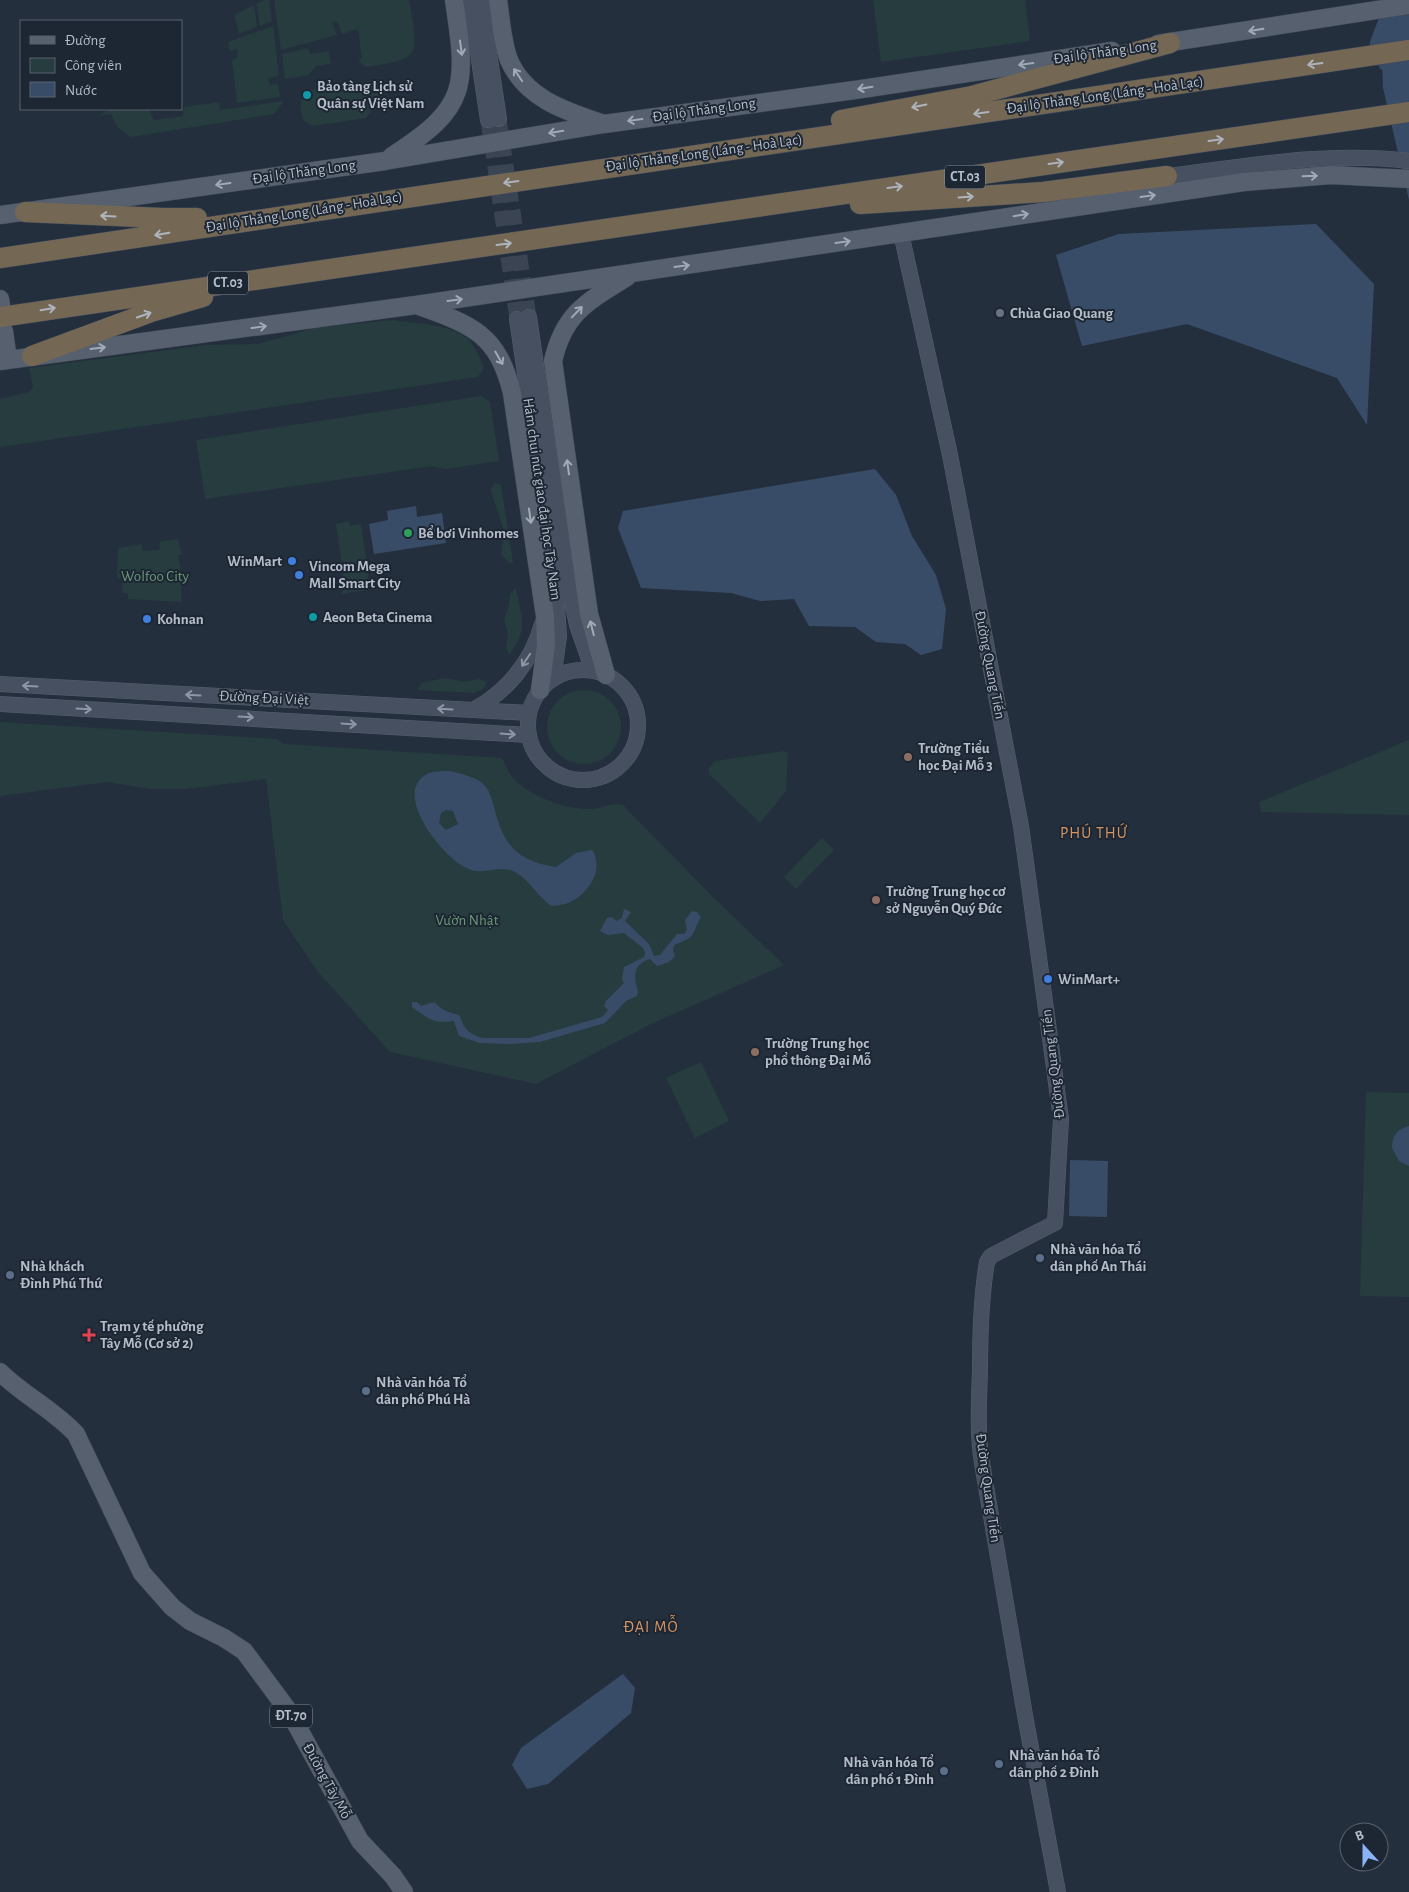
<svg xmlns="http://www.w3.org/2000/svg" width="1409" height="1892" font-family="'Alegreya Sans',sans-serif">
<rect width="100%" height="100%" fill="#242f3e"/>
<path fill="#263c3f" d="M 264,0 L 269,0 L 272,21 L 260,26 L 256,4 Z
M 274,0 L 409,0 C 418,54 424,59 366,67 L 360,63 L 359,59 L 362,59 L 358,29 L 342,34 L 337,21 L 332,22 L 337,35 L 281,50 Z
M 873,0 L 1025,0 L 1030,41 L 881,62 Z
M 254,5 L 257,27 L 239,34 L 234,15 Z
M 273,26 L 279,76 L 268,78 L 270,85 L 278,84 L 280,97 L 237,103 L 232,60 L 238,57 L 237,49 L 230,51 L 228,42 Z
M 308,48 L 310,54 L 329,51 L 331,64 L 316,66 L 308,75 L 285,79 L 282,54 Z
M 373,81 L 379,85 L 383,94 L 366,118 L 313,126 L 304,121 C 299,110 298,98 309,90 Z
M 284,101 L 274,114 L 131,137 L 117,127 L 111,114 L 99,116 L 109,109 L 149,109 L 154,120 L 183,116 L 184,107 L 219,102 L 220,110 Z
M 392,320 C 415,324 451,323 469,340 C 476,348 480,358 484,368 L 478,377 L 0,447 L 0,399 L 29,392 L 33,387 L 29,368 L 207,345 L 258,344 L 315,328 Z
M 481,396 L 490,402 L 499,461 L 445,469 L 432,466 L 205,499 L 196,440 Z
M 495,483 L 501,485 L 513,562 L 510,564 L 501,554 L 504,531 L 492,494 L 491,488 Z
M 349,521 L 350,526 L 361,524 L 368,571 L 367,590 L 342,594 L 343,573 L 336,524 Z
M 178,539 L 182,555 L 178,555 L 182,579 L 181,602 L 128,599 L 128,593 L 122,593 L 123,578 L 117,578 L 118,548 L 142,544 L 143,551 L 160,550 L 159,542 Z
M 516,588 C 521,618 529,628 510,654 L 506,649 L 508,634 L 504,619 L 509,605 L 510,594 Z
M 445,678 L 464,682 L 480,679 L 487,682 L 483,689 L 474,693 L 417,690 L 422,683 Z
M547 727a37 37 0 1 1 74 0a37 37 0 1 1-74 0Z
M 0,722 L 277,739 L 284,744 L 502,758 C 505,764 508,773 513,778 C 532,798 567,810 593,809 C 604,808 611,802 623,805 L 713,897 L 784,965 L 649,1025 L 536,1084 L 390,1052 L 318,972 L 283,920 L 266,779 L 186,789 L 150,789 L 107,782 L 0,796 Z
M 1409,740 L 1409,815 L 1261,812 L 1259,802 Z
M 784,751 L 788,753 L 786,791 L 760,823 L 709,774 L 709,768 L 715,761 Z
M 822,838 L 834,850 L 796,889 L 784,877 Z
M 701,1062 L 729,1121 L 695,1138 L 666,1078 Z
M 1366,1092 L 1409,1093 L 1409,1297 L 1360,1296 Z"/>
<path fill="#394c67" fill-rule="evenodd" d="M 1383,0 L 1409,0 L 1409,200 L 1383,88 L 1381,29 Z
M 1316,224 L 1374,284 L 1367,425 L 1337,378 L 1187,324 L 1082,346 L 1056,255 L 1119,234 Z
M 875,469 L 896,495 L 912,536 L 936,575 L 946,609 L 942,649 L 921,655 L 905,644 L 876,642 L 855,627 L 809,626 L 794,599 L 760,601 L 731,593 L 641,588 L 618,528 L 623,511 Z
M 416,506 L 417,517 L 442,513 L 446,543 L 374,554 L 369,524 L 388,520 L 387,511 Z
M 450,771 C 460,774 474,776 482,783 C 490,789 491,799 494,807 C 503,844 516,861 556,867 L 576,853 L 592,850 C 605,869 588,895 568,903 C 564,905 557,905 552,906 C 537,897 530,879 513,871 C 495,864 483,879 461,865 C 440,852 392,793 427,774 C 433,771 443,771 450,771 ZM 446,810 L 453,811 L 458,824 L 446,830 L 439,823 L 441,813 Z
M 624,909 L 631,912 L 625,921 L 649,944 L 654,956 L 660,955 L 677,934 L 684,934 L 687,930 L 685,920 L 692,911 L 697,912 L 701,917 C 696,923 695,935 689,938 C 685,941 679,943 674,945 L 673,951 L 675,956 L 669,962 L 657,966 L 650,959 C 633,964 633,977 638,991 L 637,996 L 626,1001 L 605,1023 L 540,1042 L 509,1044 L 480,1043 L 459,1036 L 454,1021 C 433,1024 429,1019 412,1007 L 412,1002 L 417,1002 L 421,1006 C 440,1000 431,1002 444,1010 C 449,1013 455,1013 460,1016 C 463,1028 470,1035 483,1038 L 529,1038 L 602,1017 L 608,1010 L 604,1006 L 606,1001 L 624,983 L 622,979 L 624,967 L 644,957 L 645,953 L 643,948 L 624,933 L 608,935 L 600,931 L 607,918 L 612,917 L 616,921 L 622,918 Z
M 1409,1126 L 1409,1166 L 1399,1161 L 1392,1148 C 1392,1136 1397,1129 1409,1126 Z
M 1070,1160 L 1108,1161 L 1107,1217 L 1069,1216 Z
M 623,1674 L 635,1688 L 631,1713 L 548,1784 L 527,1789 L 512,1765 L 521,1748 Z"/>
<g fill="none" stroke-linecap="round" stroke-linejoin="round">
<path stroke="#394c67" stroke-width="16" d="M 1386,63 L 1378,43 L 1389,14"/>
<path stroke="#3a4453" stroke-width="15" stroke-dasharray="15 8" stroke-linecap="butt" d="M 499,119 L 529,317
M 488,120 L 517,319"/>
<g stroke="#565f6c" stroke-width="16">
<path id="secondary" d="M 470,0 L 488,120
M 481,0 L 499,119
M 1167,176 C 1248,166 1328,151 1409,161
M 901,233 L 950,455 L 1021,826 L 1061,1119 L 1055,1223 L 991,1256 L 987,1262 C 981,1297 980,1334 980,1370 C 979,1401 977,1432 982,1463 L 1026,1721 L 1058,1892
M 529,317 L 567,577 L 577,625 L 593,671
M 517,319 L 555,577 L 559,636 L 553,679
M528 725a55 55 0 1 1 110 0a55 55 0 1 1-110 0Z
M 0,684 L 529,713
M 0,704 L 528,735
M 473,710 C 507,692 532,661 542,624"/>
</g>
<g stroke="#414a57" stroke-width="19">
<path id="primary" d="M 498,0 C 501,19 502,42 509,60 C 525,98 565,111 601,123
M 1158,44 L 1409,5
M 392,156 C 469,107 467,86 454,0
M 0,215 L 385,161 L 604,124 L 862,89 L 1112,51
M 0,299 L 1,305
M 419,306 C 473,325 498,335 512,393 L 545,616 L 546,645 L 540,690
M 4,331 L 8,360
M 0,361 L 416,305 L 1244,182 L 1331,175 L 1409,179
M 606,675 L 589,614 L 553,361 C 564,313 587,302 627,277
M 0,1372 C 23,1395 54,1410 76,1434 L 142,1573 L 172,1607 L 190,1621 L 224,1638 L 244,1651 L 290,1713 L 360,1841 L 393,1876 L 404,1892"/>
</g>
<g stroke="#434c59" stroke-width="21">
<path id="highway" d="M 841,120 L 972,96 L 1170,43
M 860,204 L 1043,192 L 1167,176
M 25,212 L 162,218 L 197,218
M 0,258 L 1409,50
M 0,317 L 1409,112
M 32,356 L 151,312 L 203,297"/>
</g>
<use href="#secondary" stroke="#465061" stroke-width="15"/>
<use href="#primary" stroke="#56606e" stroke-width="18"/>
<use href="#highway" stroke="#746855" stroke-width="20"/>
</g>
<defs><path id="oneway-shaft" d="M-6 0H5M1.5-3L5.5 0L1.5 3" fill="none" stroke-width="1.6" stroke-linecap="round" stroke-linejoin="round" transform="scale(1.25)"/></defs>
<g stroke="#a1aab7">
<use href="#oneway-shaft" transform="translate(1256 30) rotate(171)"/>
<use href="#oneway-shaft" transform="translate(461 48) rotate(82)"/>
<use href="#oneway-shaft" transform="translate(1026 64) rotate(172)"/>
<use href="#oneway-shaft" transform="translate(518 75) rotate(-124)"/>
<use href="#oneway-shaft" transform="translate(865 88) rotate(171)"/>
<use href="#oneway-shaft" transform="translate(635 120) rotate(172)"/>
<use href="#oneway-shaft" transform="translate(556 132) rotate(170)"/>
<use href="#oneway-shaft" transform="translate(1310 176) rotate(-2)"/>
<use href="#oneway-shaft" transform="translate(223 184) rotate(172)"/>
<use href="#oneway-shaft" transform="translate(1148 196) rotate(-8)"/>
<use href="#oneway-shaft" transform="translate(1021 215) rotate(-9)"/>
<use href="#oneway-shaft" transform="translate(843 242) rotate(-8)"/>
<use href="#oneway-shaft" transform="translate(682 266) rotate(-8)"/>
<use href="#oneway-shaft" transform="translate(455 300) rotate(-8)"/>
<use href="#oneway-shaft" transform="translate(577 312) rotate(-46)"/>
<use href="#oneway-shaft" transform="translate(259 327) rotate(-8)"/>
<use href="#oneway-shaft" transform="translate(98 348) rotate(-7)"/>
<use href="#oneway-shaft" transform="translate(499 358) rotate(60)"/>
<use href="#oneway-shaft" transform="translate(568 467) rotate(-98)"/>
<use href="#oneway-shaft" transform="translate(530 516) rotate(82)"/>
<use href="#oneway-shaft" transform="translate(592 628) rotate(-104)"/>
</g>
<g stroke="#aeb4bd">
<use href="#oneway-shaft" transform="translate(1315 64) rotate(172)"/>
<use href="#oneway-shaft" transform="translate(919 106) rotate(169)"/>
<use href="#oneway-shaft" transform="translate(981 113) rotate(172)"/>
<use href="#oneway-shaft" transform="translate(1216 140) rotate(-8)"/>
<use href="#oneway-shaft" transform="translate(1056 163) rotate(-8)"/>
<use href="#oneway-shaft" transform="translate(511 182) rotate(172)"/>
<use href="#oneway-shaft" transform="translate(895 187) rotate(-8)"/>
<use href="#oneway-shaft" transform="translate(966 197) rotate(-4)"/>
<use href="#oneway-shaft" transform="translate(108 216) rotate(-177)"/>
<use href="#oneway-shaft" transform="translate(162 234) rotate(171)"/>
<use href="#oneway-shaft" transform="translate(504 244) rotate(-8)"/>
<use href="#oneway-shaft" transform="translate(48 309) rotate(-9)"/>
<use href="#oneway-shaft" transform="translate(144 315) rotate(-19)"/>
</g>
<g stroke="#8e96a5">
<use href="#oneway-shaft" transform="translate(526 660) rotate(124)"/>
<use href="#oneway-shaft" transform="translate(30 686) rotate(-177)"/>
<use href="#oneway-shaft" transform="translate(193 695) rotate(-177)"/>
<use href="#oneway-shaft" transform="translate(84 709) rotate(3)"/>
<use href="#oneway-shaft" transform="translate(445 709) rotate(-177)"/>
<use href="#oneway-shaft" transform="translate(246 717) rotate(3)"/>
<use href="#oneway-shaft" transform="translate(349 724) rotate(4)"/>
<use href="#oneway-shaft" transform="translate(508 734) rotate(4)"/>
</g>
<g fill="#0f9aa8" stroke="#1d2633" stroke-width="2">
<circle cx="307" cy="95" r="5"/>
<circle cx="313" cy="617" r="5"/>
</g>
<circle fill="#6b7280" stroke="#1d2633" stroke-width="2" cx="1000" cy="313" r="5"/>
<circle fill="#2e9e5b" stroke="#1d2633" stroke-width="2" cx="408" cy="533" r="5"/>
<g fill="#3f7fe0" stroke="#1d2633" stroke-width="2">
<circle cx="292" cy="561" r="5"/>
<circle cx="299" cy="575" r="5"/>
<circle cx="147" cy="619" r="5"/>
<circle cx="1048" cy="979" r="5"/>
</g>
<g fill="#8d6e63" stroke="#1d2633" stroke-width="2">
<circle cx="908" cy="757" r="5"/>
<circle cx="876" cy="900" r="5"/>
<circle cx="755" cy="1052" r="5"/>
</g>
<g fill="#5c6f8a" stroke="#1d2633" stroke-width="2">
<circle cx="1040" cy="1258" r="5"/>
<circle cx="10" cy="1275" r="5"/>
<circle cx="366" cy="1391" r="5"/>
<circle cx="999" cy="1764" r="5"/>
<circle cx="944" cy="1771" r="5"/>
</g>
<path fill="#e0444e" stroke="#1d2633" stroke-width="2" d="M86.5 1327.5h5v5h5v5h-5v5h-5v-5h-5v-5h5z"/>
<g text-anchor="middle" dominant-baseline="central" stroke-width="4" stroke-linejoin="round" paint-order="stroke">
<g fill="#1d2633" stroke="#878f9c" stroke-width="1">
<rect x="945" y="165.5" width="40" height="23" rx="4"/>
<rect x="208" y="271.5" width="40" height="23" rx="4"/>
<rect x="270" y="1704.5" width="42" height="23" rx="4"/>
</g>
<g font-size="14" font-weight="bold" fill="#b4bcc9">
<text x="965" y="177">CT.03</text>
<text x="228" y="283">CT.03</text>
<text x="291" y="1716">ĐT.70</text>
</g>
<g font-size="15" fill="#b4bcc9" stroke="#1d2633">
<text transform="translate(1105 52) rotate(-8)">Đại lộ Thăng Long</text>
<text transform="translate(1105 95) rotate(-8)">Đại lộ Thăng Long (Láng - Hoà Lạc)</text>
<text transform="translate(704 110) rotate(-8)">Đại lộ Thăng Long</text>
<text transform="translate(704 153) rotate(-8)">Đại lộ Thăng Long (Láng - Hoà Lạc)</text>
<text transform="translate(304 172) rotate(-8)">Đại lộ Thăng Long</text>
<text transform="translate(304 212) rotate(-9)">Đại lộ Thăng Long (Láng - Hoà Lạc)</text>
<text transform="translate(542 499) rotate(82)">Hầm chui nút giao đại học Tây Nam</text>
<text transform="translate(990 665) rotate(79)">Đường Quang Tiến</text>
<text transform="translate(264 698) rotate(3)">Đường Đại Việt</text>
<text transform="translate(1053 1064) rotate(-97)">Đường Quang Tiến</text>
<text transform="translate(988 1488) rotate(82)">Đường Quang Tiến</text>
<text transform="translate(327 1781) rotate(61)">Đường Tây Mỗ</text>
</g>
<g font-size="15" font-weight="bold" fill="#b4bcc9" stroke="#1d2633" text-anchor="start">
<text x="317" y="86">Bảo tàng Lịch sử<tspan x="317" dy="17">Quân sự Việt Nam</tspan></text>
<text x="1010" y="313">Chùa Giao Quang</text>
<text x="418" y="533">Bể bơi Vinhomes</text>
<text x="282" y="561" text-anchor="end">WinMart</text>
<text x="309" y="566">Vincom Mega<tspan x="309" dy="17">Mall Smart City</tspan></text>
<text x="323" y="617">Aeon Beta Cinema</text>
<text x="157" y="619">Kohnan</text>
<text x="918" y="748">Trường Tiểu<tspan x="918" dy="17">học Đại Mỗ 3</tspan></text>
<text x="886" y="891">Trường Trung học cơ<tspan x="886" dy="17">sở Nguyễn Quý Đức</tspan></text>
<text x="1058" y="979">WinMart+</text>
<text x="765" y="1043">Trường Trung học<tspan x="765" dy="17">phổ thông Đại Mỗ</tspan></text>
<text x="1050" y="1249">Nhà văn hóa Tổ<tspan x="1050" dy="17">dân phố An Thái</tspan></text>
<text x="20" y="1266">Nhà khách<tspan x="20" dy="17">Đình Phú Thứ</tspan></text>
<text x="100" y="1326">Trạm y tế phường<tspan x="100" dy="17">Tây Mỗ (Cơ sở 2)</tspan></text>
<text x="376" y="1382">Nhà văn hóa Tổ<tspan x="376" dy="17">dân phố Phú Hà</tspan></text>
<text x="1009" y="1755">Nhà văn hóa Tổ<tspan x="1009" dy="17">dân phố 2 Đình</tspan></text>
<text x="934" y="1762" text-anchor="end">Nhà văn hóa Tổ<tspan x="934" dy="17">dân phố 1 Đình</tspan></text>
</g>
<g font-size="15" fill="#6b9a76" stroke="#1d2633">
<text x="155" y="576">Wolfoo City</text>
<text x="467" y="920">Vườn Nhật</text>
</g>
<g font-size="16" letter-spacing="1" fill="#d59563" stroke="#1d2633">
<text x="1094" y="833">PHÚ THỨ</text>
<text x="651" y="1627">ĐẠI MỖ</text>
</g>
</g>
<rect x="20" y="20" width="162" height="90" fill="#1d2633" stroke="#59626f"/>
<rect x="30" y="36" width="25" height="8" fill="#56606e" stroke="#59626f"/>
<text x="65" y="45" font-size="15" fill="#b4bcc9">Đường</text>
<rect x="30" y="58" width="25" height="15" fill="#263c3f" stroke="#59626f"/>
<text x="65" y="70" font-size="15" fill="#b4bcc9">Công viên</text>
<rect x="30" y="82" width="25" height="15" fill="#394c67" stroke="#59626f"/>
<text x="65" y="95" font-size="15" fill="#b4bcc9">Nước</text>
<g transform="translate(1364 1847) rotate(339)"><circle r="24" fill="#1d2633" stroke="#59626f"/>
<path d="M0-4L9 19L0 12L-9 19Z" fill="#8ab4f8"/>
<text y="-8" font-size="14" font-weight="bold" text-anchor="middle" fill="#b4bcc9">B</text>
</g>
</svg>
